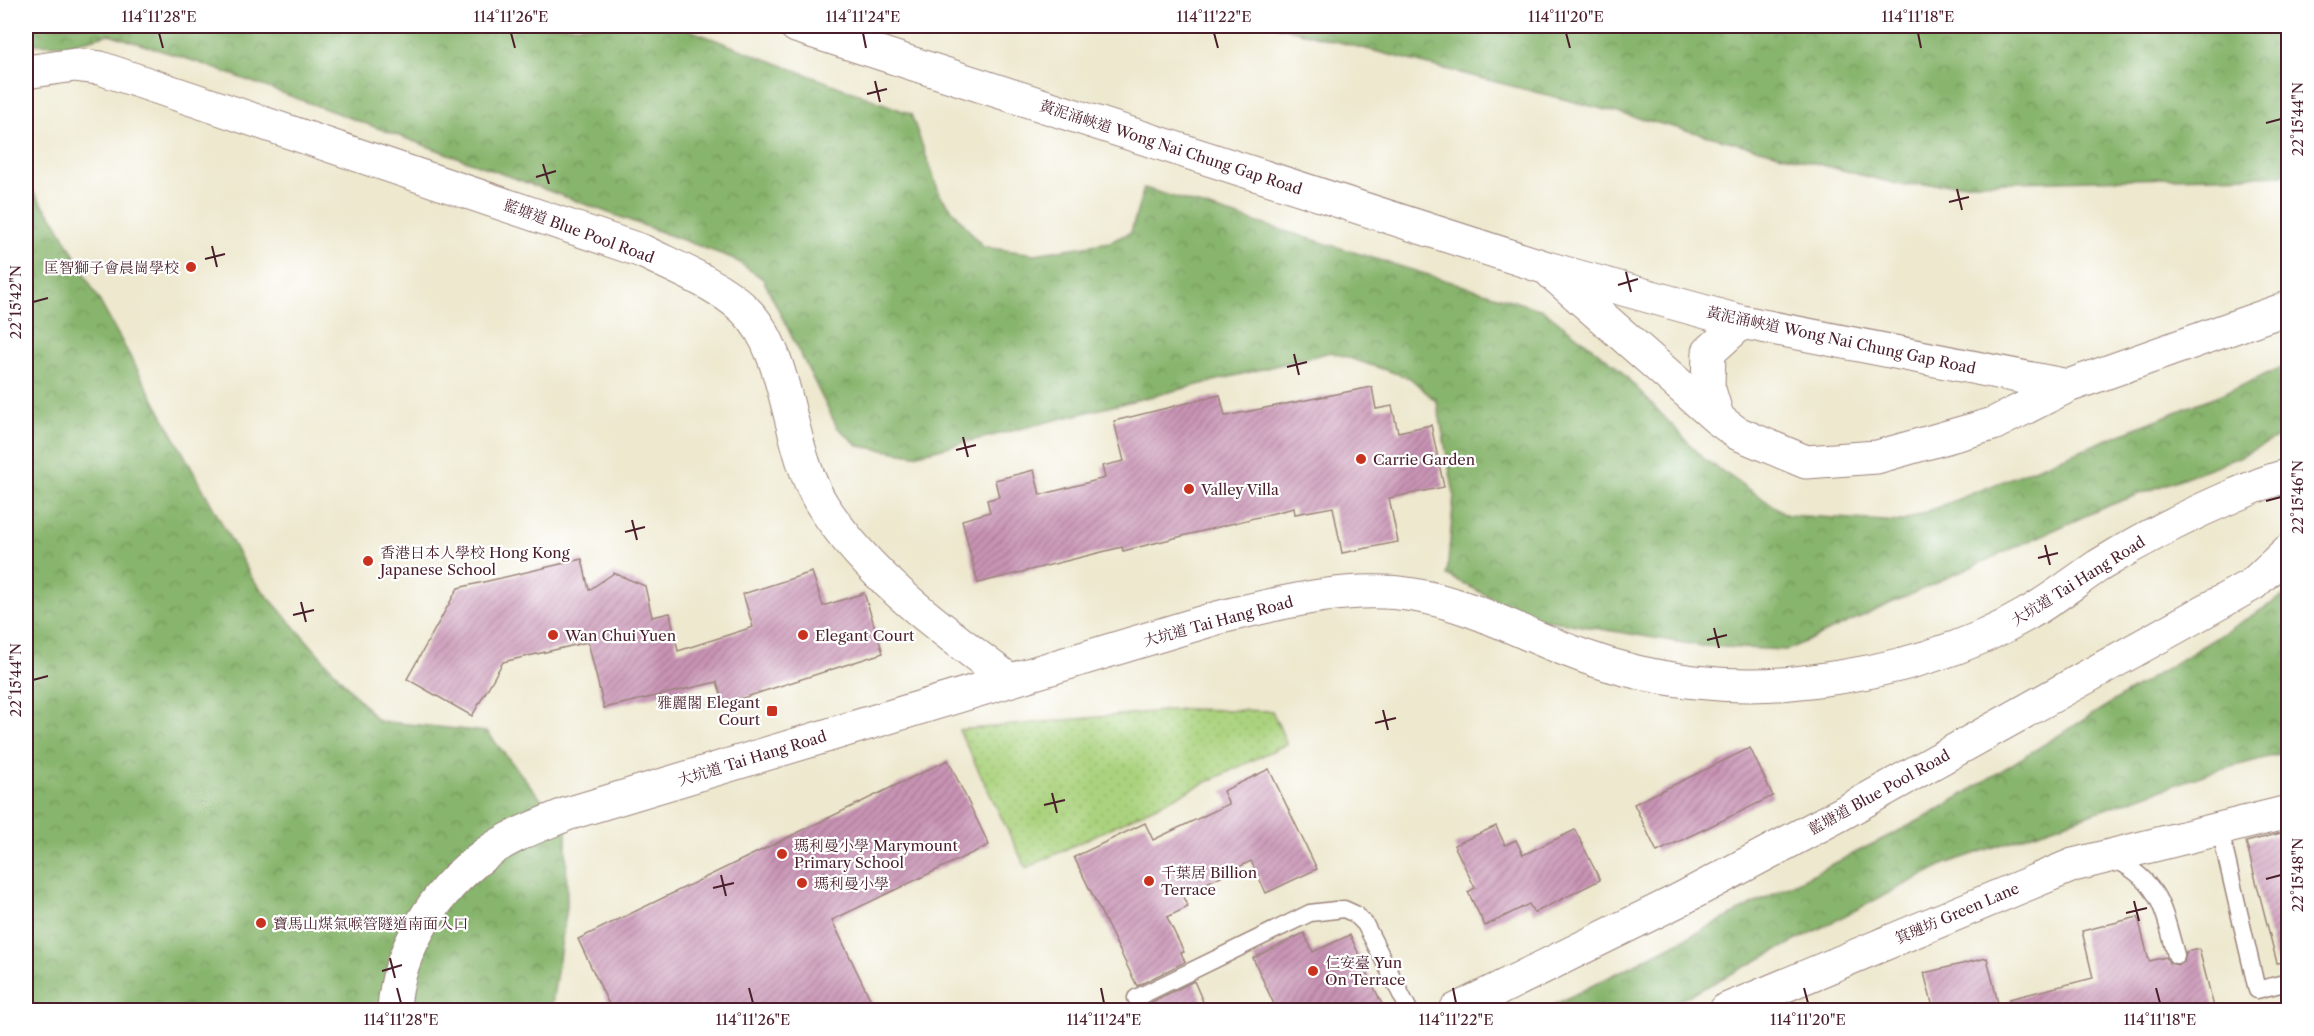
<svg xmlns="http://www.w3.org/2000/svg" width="2314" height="1036" font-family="'Libre Caslon Text','Noto Serif TC',serif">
<defs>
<pattern id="forest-crowns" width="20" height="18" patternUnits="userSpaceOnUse" patternTransform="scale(1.5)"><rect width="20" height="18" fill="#88b56d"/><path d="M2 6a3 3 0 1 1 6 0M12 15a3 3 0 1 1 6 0" fill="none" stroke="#71935a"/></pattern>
<pattern id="park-dots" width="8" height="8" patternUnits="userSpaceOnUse" patternTransform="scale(1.5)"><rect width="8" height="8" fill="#abd37e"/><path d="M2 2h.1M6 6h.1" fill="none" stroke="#95b56d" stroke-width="1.8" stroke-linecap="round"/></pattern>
<pattern id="building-hatch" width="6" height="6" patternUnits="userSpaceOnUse" patternTransform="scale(1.5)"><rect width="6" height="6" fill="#c994b5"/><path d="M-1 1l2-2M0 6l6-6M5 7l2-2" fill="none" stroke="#a57893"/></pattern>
</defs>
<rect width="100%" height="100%" fill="#fff"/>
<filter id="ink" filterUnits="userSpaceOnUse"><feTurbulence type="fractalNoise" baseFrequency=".0167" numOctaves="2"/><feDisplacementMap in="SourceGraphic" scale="12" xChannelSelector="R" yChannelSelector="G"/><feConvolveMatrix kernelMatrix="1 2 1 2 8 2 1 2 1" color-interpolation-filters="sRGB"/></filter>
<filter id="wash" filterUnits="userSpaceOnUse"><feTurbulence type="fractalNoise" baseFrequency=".008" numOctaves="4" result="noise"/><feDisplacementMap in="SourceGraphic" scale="24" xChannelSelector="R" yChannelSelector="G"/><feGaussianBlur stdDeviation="1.35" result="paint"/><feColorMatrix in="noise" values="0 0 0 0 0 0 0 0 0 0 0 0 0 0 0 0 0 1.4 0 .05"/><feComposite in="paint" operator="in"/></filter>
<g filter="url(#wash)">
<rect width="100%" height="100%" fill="#ede8ce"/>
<path fill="url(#forest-crowns)" stroke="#696a4c" stroke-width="1.5" d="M 26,26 L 679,26 L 911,114 L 940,195 L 983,247 L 1035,254 L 1110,242 L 1131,232 L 1144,188 L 1543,310 L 1615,365 L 1703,458 L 1787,515 L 1901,522 L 2241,386 L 2288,364 L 2288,432 L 2239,457 L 2105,507 L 1787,650 L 1702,646 L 1529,617 L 1447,575 L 1454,494 L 1437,402 L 1410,378 L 1331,352 L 914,455 L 859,446 L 837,427 L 763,279 L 732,258 L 200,63 L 109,34 L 68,45 L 26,44 Z
M 1276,26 L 2288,26 L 2288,175 L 1901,185 Z
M 26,183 L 56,222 L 253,580 L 378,721 L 487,732 L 566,830 L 567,907 L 551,1010 L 26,1010 Z
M 2288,593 L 2288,752 L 2212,772 L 1945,864 L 1661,1010 L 1544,1010 L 1930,815 Z"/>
<path fill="url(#park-dots)" stroke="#7a7954" stroke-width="1.5" d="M 1184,709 L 1272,711 L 1287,744 L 1026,868 L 959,730 Z"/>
<g id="blocks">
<path fill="url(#building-hatch)" d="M 1372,387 L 1376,409 L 1392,406 L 1398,432 L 1431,425 L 1444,487 L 1389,498 L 1398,542 L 1342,553 L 1333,507 L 1295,514 L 1294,508 L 1123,551 L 1122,547 L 978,583 L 962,520 L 990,512 L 987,500 L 999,497 L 995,480 L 1034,470 L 1040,495 L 1105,478 L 1102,466 L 1124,461 L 1114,421 L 1220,395 L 1225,416 Z
M 582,559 L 589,590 L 614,573 L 645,586 L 652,617 L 670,613 L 678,651 L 753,627 L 743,594 L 812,572 L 823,606 L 864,593 L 883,653 L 724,704 L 717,682 L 604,708 L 588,642 L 503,662 L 472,716 L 407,679 L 458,588 Z
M 1750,748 L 1773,796 L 1657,852 L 1634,804 Z
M 948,760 L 989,845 L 832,920 L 876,1011 L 612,1011 L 578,939 Z
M 1269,769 L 1317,869 L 1266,893 L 1251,861 L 1182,895 L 1188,907 L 1167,917 L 1184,952 L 1181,953 L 1185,962 L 1137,986 L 1074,857 L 1145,823 L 1153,840 L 1229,804 L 1223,791 Z
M 1496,826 L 1505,845 L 1516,840 L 1523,855 L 1575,830 L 1600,880 L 1534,913 L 1529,904 L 1485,926 L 1468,892 L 1475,888 L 1454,845 Z
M 2289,831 L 2289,962 L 2277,963 L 2246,842 Z
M 2138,917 L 2149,961 L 2166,957 L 2169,963 L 2178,965 L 2184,962 L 2186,952 L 2199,949 L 2215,1011 L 2011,1011 L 2009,999 L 2093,978 L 2082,931 Z
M 1304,933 L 1313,952 L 1350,935 L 1385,1011 L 1277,1011 L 1253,958 Z
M 1987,958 L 2000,1011 L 1934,1011 L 1924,973 Z
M 1194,981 L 1207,1011 L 1148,1011 L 1146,1005 Z"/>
</g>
</g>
<g filter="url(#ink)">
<use href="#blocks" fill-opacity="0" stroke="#9c847c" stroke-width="1.5"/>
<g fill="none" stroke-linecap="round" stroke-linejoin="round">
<g stroke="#9c847c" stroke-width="19">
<path id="service" d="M 2220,830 L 2257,990 L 2288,982
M 2112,858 C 2160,881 2163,908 2176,955
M 1136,998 L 1310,913 L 1344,909 L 1355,914 L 1365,924 L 1409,1010"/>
</g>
<g stroke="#9c847c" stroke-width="35">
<path id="minor" d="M 26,72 L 75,65 L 100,68 L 642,251 C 676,268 716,283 744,309 C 791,353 786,449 823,506 C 869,577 941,629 1008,679
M 1726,1010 L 2073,865 L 2288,812"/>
</g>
<g stroke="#9c847c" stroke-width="35">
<path id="tertiary" d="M 1456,1010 L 1679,900 L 1841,814 L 2253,584 L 2288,551"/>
</g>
<g stroke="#9c847c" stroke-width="35">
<path id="secondary" d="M 796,26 L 1547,268 L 1742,322 L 2068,386
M 1552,273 L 1718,419 L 1737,433 L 1806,462 L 1877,457 L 1993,424 L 2068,386 L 2288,308
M 1718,419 L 1708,386 L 1709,352 L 1742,322
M 394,1010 C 397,950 436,890 484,855 C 509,836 538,826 567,814 L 1217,618 C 1280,603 1348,584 1414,595 C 1474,605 1524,635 1580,655 C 1653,682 1733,691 1811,681 C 1886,672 1961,653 2027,614 C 2052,600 2074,582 2098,566 C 2142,539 2188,515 2235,495 C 2253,488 2270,479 2288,476"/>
</g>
<use href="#service" stroke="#fff" stroke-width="16"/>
<use href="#minor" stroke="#fff" stroke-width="33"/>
<use href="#tertiary" stroke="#fff" stroke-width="33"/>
<use href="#secondary" stroke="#fff" stroke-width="33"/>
</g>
</g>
<path fill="none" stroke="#4a1f2b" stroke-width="2" d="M 159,33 L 163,48M 511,33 L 515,48M 863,33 L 866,48M 1214,33 L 1218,48M 1566,33 L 1570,48M 1918,33 L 1921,48M 875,81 L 880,102M 867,94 L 887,89M 2266,123 L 2281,119M 543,164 L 549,184M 536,177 L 556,171M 1957,189 L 1962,210M 1949,202 L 1969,197M 212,246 L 217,267M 205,259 L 225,254M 1626,272 L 1631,292M 1618,285 L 1638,279M 33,302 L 48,298M 1294,354 L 1299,375M 1287,367 L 1307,362M 963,437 L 968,457M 956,450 L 976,445M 2266,501 L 2281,497M 632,520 L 637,540M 625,532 L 645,527M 2045,545 L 2050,565M 2038,558 L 2058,553M 301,602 L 306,622M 293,615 L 314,610M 1714,628 L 1719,648M 1707,640 L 1727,635M 33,680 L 48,676M 1383,710 L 1388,730M 1375,723 L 1396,718M 1052,793 L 1057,813M 1044,805 L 1065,800M 721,875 L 726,896M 2266,879 L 2281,875M 713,888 L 734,883M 2134,901 L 2139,921M 2126,913 L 2147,908M 390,958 L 395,978M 382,971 L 402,965M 397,988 L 401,1003M 749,988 L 753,1003M 1101,988 L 1104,1003M 1453,988 L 1456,1003M 1804,988 L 1808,1003M 2156,988 L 2160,1003"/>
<g fill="#c8321e" stroke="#fff" stroke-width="2">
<circle cx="191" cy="267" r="6"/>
<circle cx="1361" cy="459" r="6"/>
<circle cx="1189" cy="489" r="6"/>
<circle cx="368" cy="561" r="6"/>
<circle cx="553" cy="635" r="6"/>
<circle cx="803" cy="635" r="6"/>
<rect x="766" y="705" width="12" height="12" rx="3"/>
<circle cx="782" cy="854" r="6"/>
<circle cx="1149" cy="881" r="6"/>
<circle cx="802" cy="883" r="6"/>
<circle cx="261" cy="923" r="6"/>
<circle cx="1313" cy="971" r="6"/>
</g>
<g text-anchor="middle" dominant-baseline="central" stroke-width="4.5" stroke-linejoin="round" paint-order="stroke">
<g font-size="15" fill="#4a1f2b" stroke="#fff">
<text transform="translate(1171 147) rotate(18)">黃泥涌峽道 Wong Nai Chung Gap Road</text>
<text transform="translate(579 231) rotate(20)">藍塘道 Blue Pool Road</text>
<text transform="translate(1841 340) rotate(12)">黃泥涌峽道 Wong Nai Chung Gap Road</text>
<text transform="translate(2078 581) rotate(-32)">大坑道 Tai Hang Road</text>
<text transform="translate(1218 621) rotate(-15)">大坑道 Tai Hang Road</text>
<text transform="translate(752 758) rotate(-17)">大坑道 Tai Hang Road</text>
<text transform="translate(1879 792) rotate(-29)">藍塘道 Blue Pool Road</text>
<text transform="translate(1957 913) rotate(-23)">箕璉坊 Green Lane</text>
</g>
<g font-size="15" fill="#4a1f2b" stroke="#fff" text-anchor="start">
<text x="179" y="267" text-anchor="end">匡智獅子會晨崗學校</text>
<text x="1373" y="459">Carrie Garden</text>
<text x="1201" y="489">Valley Villa</text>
<text x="380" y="552">香港日本人學校 Hong Kong<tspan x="380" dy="17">Japanese School</tspan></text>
<text x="565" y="635">Wan Chui Yuen</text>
<text x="815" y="635">Elegant Court</text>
<text x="760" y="702" text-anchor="end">雅麗閣 Elegant<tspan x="760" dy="17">Court</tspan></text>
<text x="794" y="845">瑪利曼小學 Marymount<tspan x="794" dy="17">Primary School</tspan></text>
<text x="1161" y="872">千葉居 Billion<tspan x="1161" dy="17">Terrace</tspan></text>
<text x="814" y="883">瑪利曼小學</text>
<text x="273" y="923">寶馬山煤氣喉管隧道南面入口</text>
<text x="1325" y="962">仁安臺 Yun<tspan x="1325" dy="17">On Terrace</tspan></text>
</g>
</g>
<rect width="2314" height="1036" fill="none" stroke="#fff" stroke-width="66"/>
<rect x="33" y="33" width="2248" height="970" fill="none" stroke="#4a1f2b" stroke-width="2"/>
<g font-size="15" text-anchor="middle" fill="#4a1f2b">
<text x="159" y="22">114°11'28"E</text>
<text x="511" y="22">114°11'26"E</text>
<text x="863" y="22">114°11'24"E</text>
<text x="1214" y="22">114°11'22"E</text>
<text x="1566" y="22">114°11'20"E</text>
<text x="1918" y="22">114°11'18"E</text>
<text transform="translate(2298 119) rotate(-90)" y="5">22°15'44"N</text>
<text transform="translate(16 302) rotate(-90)" y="5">22°15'42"N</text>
<text transform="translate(2298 497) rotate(-90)" y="5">22°15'46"N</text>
<text transform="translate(16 680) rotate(-90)" y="5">22°15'44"N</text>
<text transform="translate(2298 875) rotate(-90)" y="5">22°15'48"N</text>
<text x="401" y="1025">114°11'28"E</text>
<text x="753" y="1025">114°11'26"E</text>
<text x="1104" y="1025">114°11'24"E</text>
<text x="1456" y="1025">114°11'22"E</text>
<text x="1808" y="1025">114°11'20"E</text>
<text x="2160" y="1025">114°11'18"E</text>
</g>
</svg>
